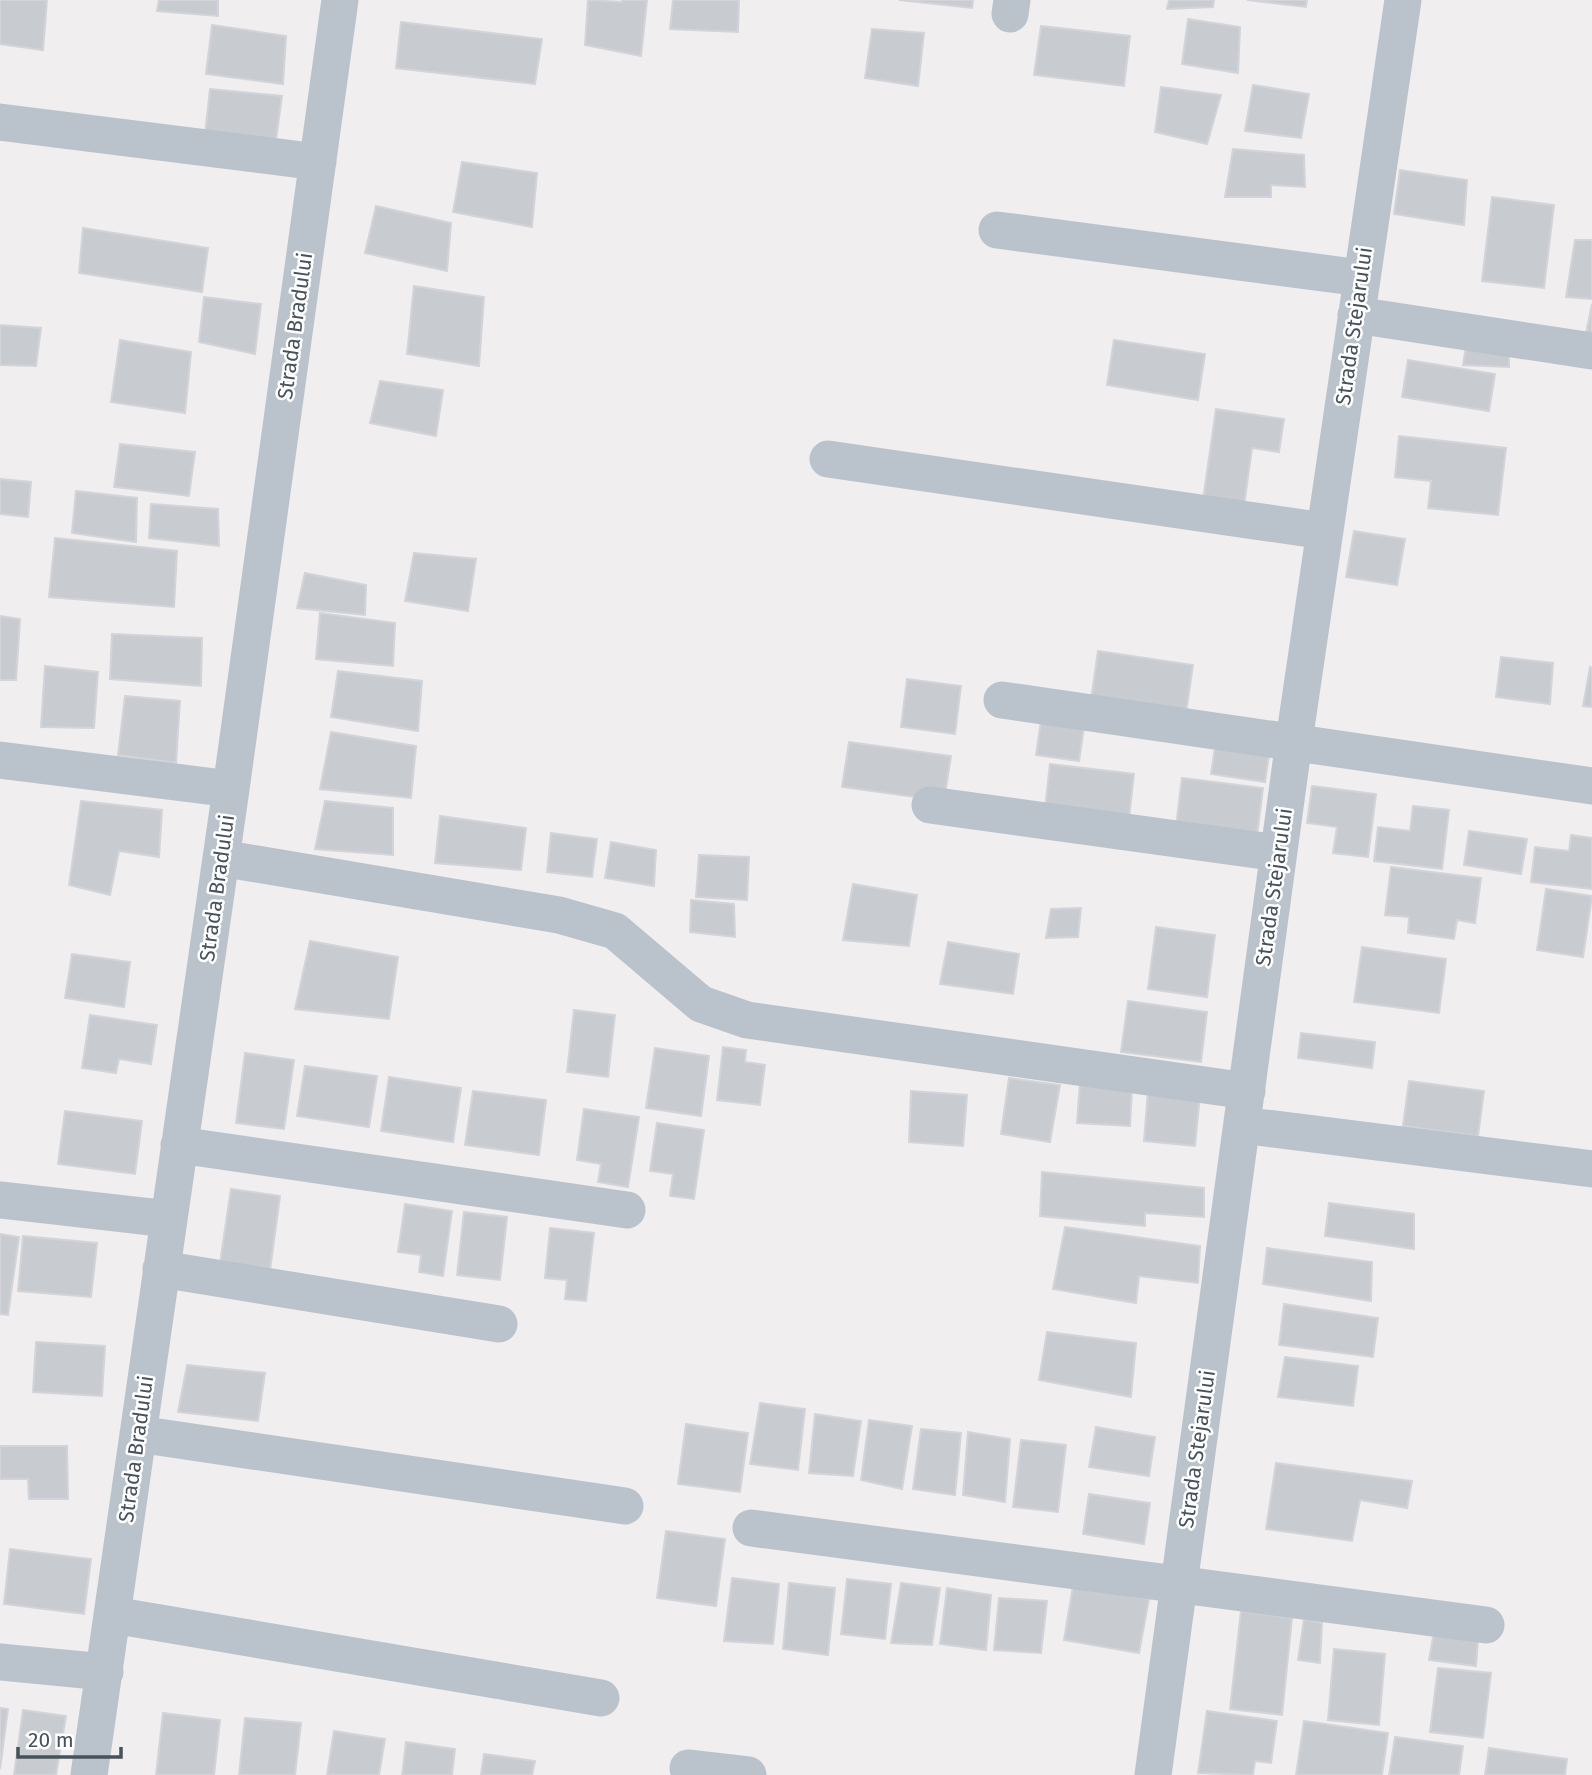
<svg xmlns="http://www.w3.org/2000/svg" width="1592" height="1775" font-family="'Fira Sans',sans-serif">
<rect width="100%" height="100%" fill="#f0eeee"/>
<path fill="#c8cbd0" stroke="#d2d4d9" stroke-width="2" d="M 0,0 L 47,0 L 43,50 L 0,44 Z
M 159,0 L 218,0 L 218,16 L 157,11 Z
M 588,0 L 622,2 L 622,0 L 647,0 L 641,56 L 585,45 Z
M 673,0 L 739,0 L 738,32 L 670,29 Z
M 899,0 L 973,0 L 972,8 Z
M 1169,0 L 1214,0 L 1213,7 L 1167,9 Z
M 1247,0 L 1307,0 L 1306,7 Z
M 1188,19 L 1240,27 L 1238,73 L 1182,64 Z
M 401,22 L 542,39 L 535,84 L 396,68 Z
M 212,25 L 286,36 L 283,84 L 206,74 Z
M 1041,26 L 1130,36 L 1124,86 L 1034,75 Z
M 872,29 L 924,33 L 918,86 L 865,78 Z
M 1253,85 L 1309,94 L 1301,138 L 1245,131 Z
M 1161,87 L 1221,95 L 1207,144 L 1155,132 Z
M 210,89 L 282,96 L 276,140 L 205,134 Z
M 1233,149 L 1304,155 L 1305,187 L 1271,185 L 1271,197 L 1225,197 Z
M 462,162 L 537,173 L 532,227 L 453,212 Z
M 1400,170 L 1467,180 L 1464,225 L 1394,214 Z
M 1492,197 L 1554,205 L 1544,288 L 1482,281 Z
M 376,206 L 451,223 L 447,271 L 365,253 Z
M 83,228 L 208,248 L 202,292 L 79,273 Z
M 1575,240 L 1592,240 L 1592,299 L 1566,297 Z
M 414,286 L 484,297 L 479,366 L 407,354 Z
M 204,297 L 261,304 L 255,354 L 199,342 Z
M 1592,304 L 1592,338 L 1585,338 Z
M 0,325 L 41,328 L 36,366 L 0,365 Z
M 120,340 L 191,352 L 185,413 L 111,402 Z
M 1114,340 L 1205,354 L 1198,400 L 1107,385 Z
M 1467,340 L 1509,346 L 1509,367 L 1463,365 Z
M 1408,360 L 1495,374 L 1489,411 L 1402,397 Z
M 380,381 L 443,390 L 436,436 L 370,423 Z
M 1216,409 L 1284,419 L 1279,452 L 1252,448 L 1244,506 L 1203,500 Z
M 1399,436 L 1506,448 L 1498,515 L 1428,508 L 1431,481 L 1395,477 Z
M 120,444 L 195,452 L 189,496 L 114,487 Z
M 0,479 L 31,482 L 28,517 L 0,514 Z
M 76,491 L 137,498 L 136,542 L 72,533 Z
M 151,504 L 218,509 L 219,546 L 149,538 Z
M 1354,531 L 1405,539 L 1397,585 L 1346,577 Z
M 55,538 L 177,551 L 174,607 L 49,597 Z
M 414,553 L 476,559 L 468,611 L 405,601 Z
M 305,573 L 366,585 L 365,615 L 297,608 Z
M 320,613 L 395,623 L 393,666 L 316,659 Z
M 0,616 L 20,619 L 16,680 L 0,680 Z
M 112,634 L 202,638 L 201,686 L 110,679 Z
M 1098,651 L 1193,665 L 1186,713 L 1091,700 Z
M 1501,657 L 1553,663 L 1550,704 L 1496,697 Z
M 45,666 L 98,672 L 94,728 L 41,727 Z
M 1590,667 L 1592,668 L 1592,707 L 1583,706 Z
M 338,671 L 422,681 L 418,731 L 331,717 Z
M 907,679 L 961,686 L 955,734 L 901,727 Z
M 125,696 L 180,701 L 176,763 L 118,755 Z
M 1041,721 L 1084,727 L 1079,761 L 1036,755 Z
M 331,732 L 416,746 L 411,798 L 320,789 Z
M 1217,734 L 1271,742 L 1265,782 L 1211,774 Z
M 849,742 L 951,756 L 944,801 L 842,787 Z
M 1050,764 L 1134,774 L 1129,818 L 1045,808 Z
M 1182,778 L 1263,788 L 1257,836 L 1176,826 Z
M 1312,786 L 1376,794 L 1368,857 L 1333,853 L 1337,827 L 1307,823 Z
M 81,801 L 162,810 L 159,857 L 119,851 L 110,895 L 69,885 Z
M 325,801 L 393,808 L 393,855 L 315,849 Z
M 1413,806 L 1449,810 L 1442,869 L 1374,861 L 1378,827 L 1410,831 Z
M 440,816 L 526,828 L 521,870 L 435,863 Z
M 1469,831 L 1527,839 L 1521,874 L 1464,865 Z
M 551,833 L 597,839 L 592,877 L 547,872 Z
M 1571,835 L 1592,838 L 1592,889 L 1531,882 L 1535,847 L 1569,851 Z
M 611,842 L 656,850 L 654,886 L 605,878 Z
M 699,855 L 749,857 L 747,900 L 696,897 Z
M 1391,867 L 1481,878 L 1475,923 L 1457,920 L 1454,939 L 1408,933 L 1409,917 L 1385,915 Z
M 853,884 L 917,895 L 909,946 L 843,940 Z
M 1546,889 L 1592,896 L 1583,957 L 1537,950 Z
M 691,900 L 734,904 L 735,937 L 690,932 Z
M 1081,908 L 1078,937 L 1046,938 L 1051,909 Z
M 1156,927 L 1215,935 L 1207,997 L 1148,989 Z
M 310,941 L 398,957 L 389,1019 L 295,1009 Z
M 948,942 L 1019,954 L 1013,994 L 940,984 Z
M 1362,947 L 1446,959 L 1439,1013 L 1354,1002 Z
M 72,954 L 130,962 L 124,1007 L 65,998 Z
M 1128,1001 L 1207,1012 L 1201,1062 L 1121,1052 Z
M 574,1010 L 615,1015 L 608,1077 L 567,1072 Z
M 90,1015 L 157,1025 L 151,1064 L 119,1059 L 116,1073 L 82,1068 Z
M 1301,1033 L 1375,1042 L 1372,1068 L 1298,1058 Z
M 723,1047 L 746,1050 L 745,1062 L 765,1065 L 760,1105 L 717,1100 Z
M 655,1048 L 709,1056 L 701,1116 L 646,1108 Z
M 245,1053 L 294,1060 L 284,1129 L 236,1123 Z
M 305,1066 L 377,1076 L 369,1127 L 297,1116 Z
M 389,1077 L 461,1088 L 453,1142 L 381,1131 Z
M 1009,1078 L 1060,1085 L 1050,1142 L 1001,1134 Z
M 1409,1081 L 1484,1091 L 1478,1136 L 1403,1126 Z
M 1080,1082 L 1132,1088 L 1130,1126 L 1077,1123 Z
M 473,1091 L 546,1100 L 539,1155 L 465,1145 Z
M 911,1091 L 967,1095 L 963,1146 L 909,1142 Z
M 1148,1091 L 1200,1095 L 1195,1146 L 1144,1141 Z
M 584,1109 L 639,1117 L 628,1187 L 598,1182 L 601,1164 L 577,1160 Z
M 65,1111 L 142,1121 L 135,1174 L 58,1164 Z
M 657,1123 L 704,1130 L 694,1199 L 670,1196 L 673,1174 L 650,1171 Z
M 1042,1172 L 1204,1188 L 1204,1217 L 1145,1213 L 1145,1226 L 1040,1216 Z
M 231,1189 L 280,1196 L 270,1270 L 220,1263 Z
M 1329,1203 L 1414,1214 L 1414,1249 L 1325,1236 Z
M 405,1204 L 452,1211 L 443,1276 L 419,1272 L 421,1255 L 398,1252 Z
M 464,1212 L 507,1217 L 500,1280 L 457,1275 Z
M 1065,1227 L 1200,1246 L 1198,1283 L 1139,1276 L 1136,1303 L 1053,1289 Z
M 550,1228 L 594,1233 L 586,1301 L 565,1299 L 567,1280 L 545,1278 Z
M 0,1234 L 19,1237 L 8,1315 L 0,1314 Z
M 23,1236 L 97,1243 L 91,1297 L 18,1291 Z
M 1267,1248 L 1372,1262 L 1371,1301 L 1263,1284 Z
M 1284,1304 L 1378,1318 L 1373,1357 L 1279,1345 Z
M 1047,1332 L 1136,1343 L 1131,1397 L 1039,1380 Z
M 36,1342 L 105,1346 L 102,1396 L 33,1392 Z
M 1285,1357 L 1358,1366 L 1353,1406 L 1278,1397 Z
M 187,1365 L 265,1373 L 258,1421 L 178,1412 Z
M 760,1403 L 805,1409 L 798,1470 L 750,1464 Z
M 815,1414 L 861,1421 L 853,1476 L 809,1473 Z
M 869,1420 L 912,1426 L 902,1489 L 861,1480 Z
M 686,1424 L 748,1433 L 740,1492 L 678,1484 Z
M 1096,1427 L 1155,1437 L 1149,1476 L 1089,1467 Z
M 921,1429 L 961,1433 L 955,1495 L 913,1489 Z
M 968,1432 L 1010,1439 L 1005,1502 L 963,1495 Z
M 1021,1440 L 1066,1445 L 1058,1512 L 1013,1507 Z
M 0,1446 L 67,1446 L 68,1499 L 29,1499 L 28,1479 L 0,1479 Z
M 1276,1463 L 1412,1481 L 1407,1508 L 1360,1500 L 1352,1541 L 1266,1529 Z
M 1089,1494 L 1150,1503 L 1144,1544 L 1083,1534 Z
M 666,1531 L 725,1539 L 716,1606 L 657,1598 Z
M 10,1549 L 91,1559 L 84,1614 L 4,1604 Z
M 732,1578 L 779,1584 L 773,1644 L 724,1641 Z
M 847,1579 L 891,1584 L 885,1639 L 841,1634 Z
M 789,1583 L 835,1588 L 828,1655 L 783,1649 Z
M 901,1583 L 940,1588 L 932,1645 L 891,1643 Z
M 1073,1586 L 1149,1599 L 1139,1653 L 1064,1640 Z
M 947,1588 L 991,1595 L 986,1650 L 940,1644 Z
M 999,1598 L 1047,1601 L 1041,1653 L 994,1650 Z
M 1241,1611 L 1292,1618 L 1282,1715 L 1230,1709 Z
M 1304,1619 L 1322,1623 L 1320,1663 L 1298,1660 Z
M 1434,1632 L 1478,1639 L 1476,1666 L 1429,1660 Z
M 1334,1649 L 1385,1654 L 1379,1725 L 1328,1720 Z
M 1438,1668 L 1491,1673 L 1483,1738 L 1430,1732 Z
M 0,1708 L 8,1709 L 0,1769 Z
M 23,1710 L 66,1716 L 56,1775 L 14,1775 Z
M 1207,1711 L 1277,1721 L 1271,1763 L 1255,1761 L 1253,1775 L 1198,1773 Z
M 163,1713 L 220,1720 L 214,1775 L 156,1775 Z
M 245,1718 L 301,1723 L 295,1775 L 239,1775 Z
M 1304,1721 L 1388,1733 L 1382,1775 L 1296,1775 Z
M 334,1731 L 385,1739 L 379,1775 L 327,1775 Z
M 1395,1737 L 1463,1746 L 1459,1775 L 1389,1775 Z
M 406,1742 L 455,1749 L 452,1775 L 402,1775 Z
M 1489,1748 L 1567,1759 L 1565,1775 L 1485,1775 Z
M 484,1754 L 535,1761 L 532,1775 L 481,1775 Z"/>
<g fill="none" stroke-linecap="round" stroke-linejoin="round">
<path stroke="#bac3cb" stroke-width="37" d="M 1010,14 L 1012,0
M 0,122 L 318,162
M 997,230 L 1361,278
M 1356,315 L 1592,351
M 828,459 L 1324,531
M 1002,700 L 1592,786
M 0,760 L 231,789
M 930,805 L 1278,853
M 221,858 L 559,915 L 615,931 L 701,1004 L 747,1020 L 1247,1091
M 1242,1125 L 1592,1169
M 179,1145 L 627,1210
M 0,1200 L 169,1219
M 161,1269 L 499,1324
M 138,1434 L 625,1506
M 751,1528 L 1486,1625
M 113,1615 L 601,1698
M 0,1662 L 105,1672
M 688,1768 L 748,1775
M 89,1775 L 231,789 L 340,0
M 1153,1775 L 1294,741 L 1403,0"/>
</g>
<g text-anchor="middle" dominant-baseline="central" stroke-width="5" stroke-linejoin="round" paint-order="stroke">
<g font-size="21" fill="#47525b" stroke="#fff">
<text transform="translate(295 326) rotate(-82)">Strada Bradului</text>
<text transform="translate(1354 326) rotate(-82)">Strada Stejarului</text>
<text transform="translate(1274 887) rotate(-82)">Strada Stejarului</text>
<text transform="translate(217 888) rotate(-82)">Strada Bradului</text>
<text transform="translate(136 1449) rotate(-82)">Strada Bradului</text>
<text transform="translate(1197 1449) rotate(-82)">Strada Stejarului</text>
</g>
</g>
<path d="M18 1747v10h103v-10" fill="none" stroke="#47525b" stroke-width="3.5"/>
<text x="28" y="1747" font-size="21" fill="#47525b" stroke="#ffffff" stroke-width="5" paint-order="stroke">20 m</text>
</svg>
